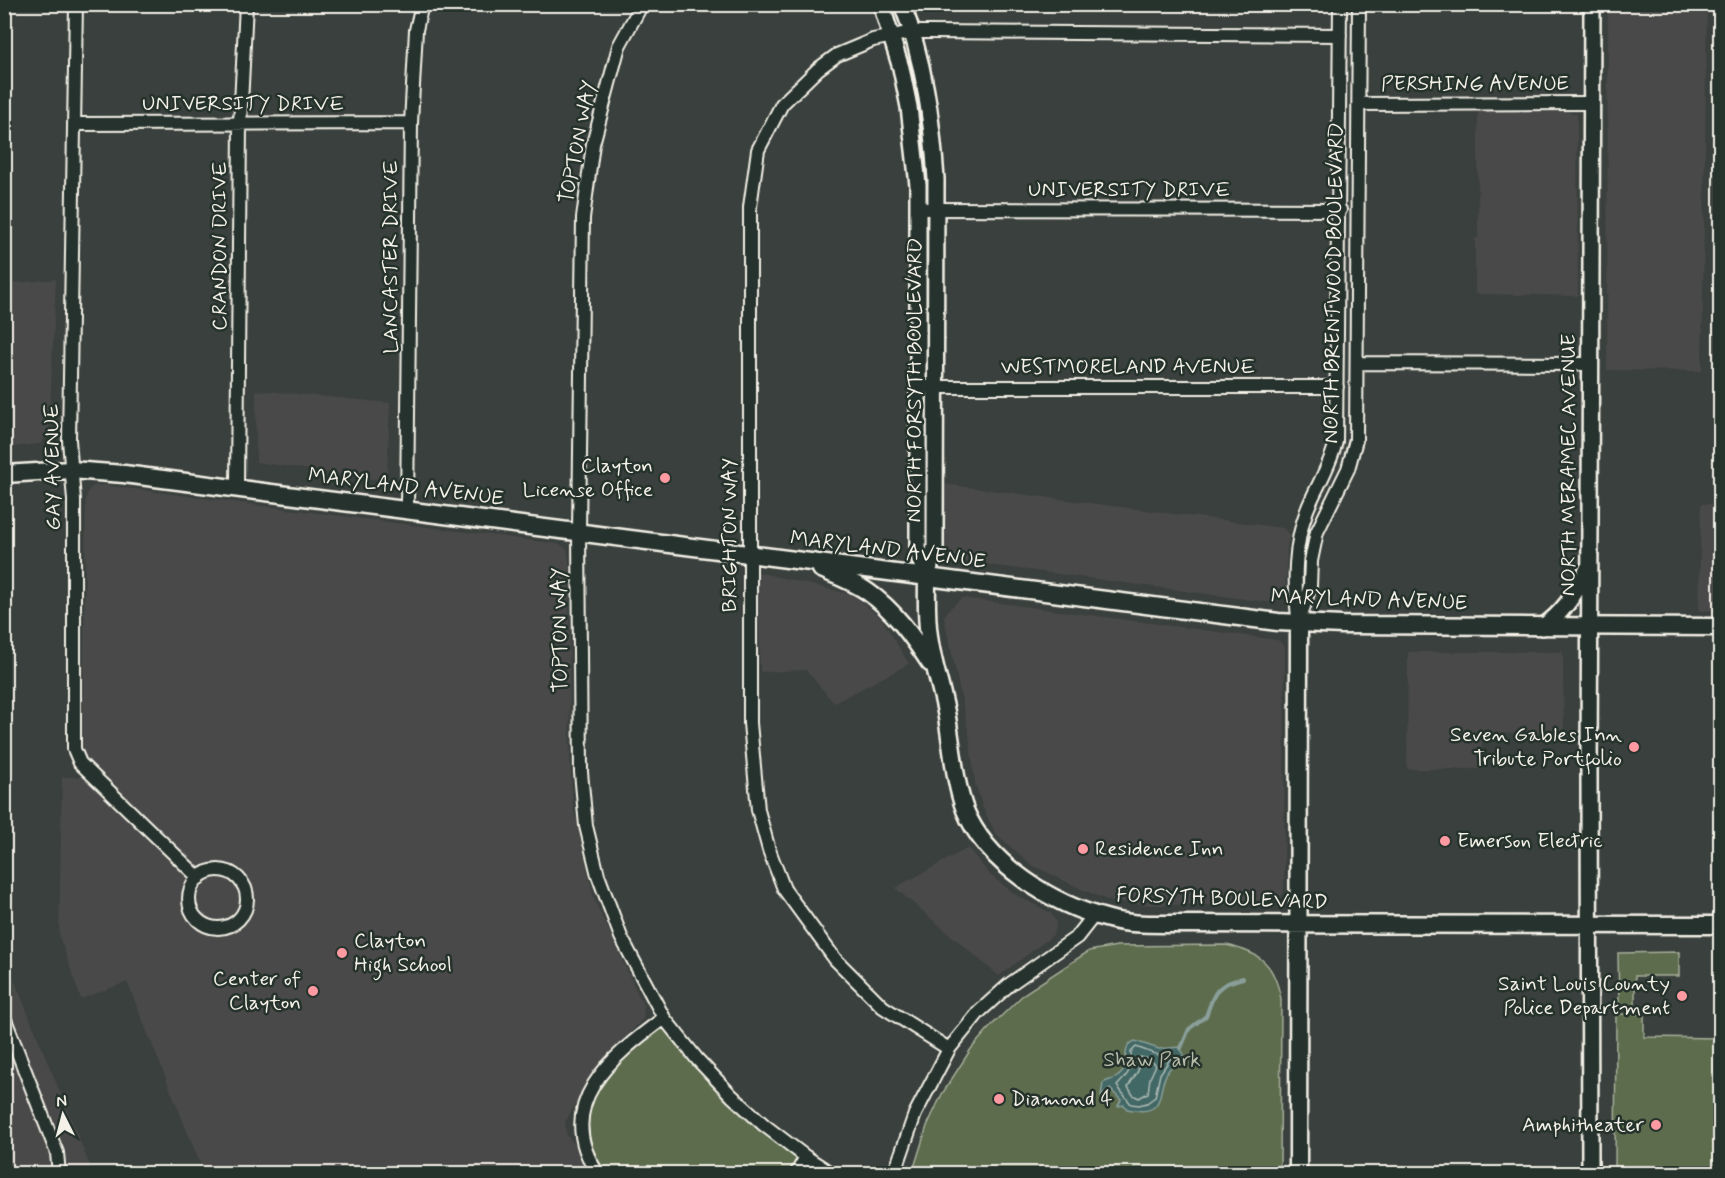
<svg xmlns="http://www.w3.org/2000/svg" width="1725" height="1178" font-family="Mynerve,sans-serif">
<rect width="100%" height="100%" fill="#3a403d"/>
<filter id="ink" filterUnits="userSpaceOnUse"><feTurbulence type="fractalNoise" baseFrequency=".0167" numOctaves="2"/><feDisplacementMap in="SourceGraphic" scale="12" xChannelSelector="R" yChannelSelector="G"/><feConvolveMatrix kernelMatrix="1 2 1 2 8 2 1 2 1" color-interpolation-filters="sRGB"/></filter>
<g filter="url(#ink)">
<path fill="#484948" d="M 1608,5 L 1707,5 L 1702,371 L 1607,370 Z
M 1478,110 L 1569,112 L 1577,115 L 1578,296 L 1475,294 L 1475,238 L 1478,238 Z
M 56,279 L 49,433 L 40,444 L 5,448 L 5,284 Z
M 256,390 L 390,403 L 387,481 L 256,462 Z
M 943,484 L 1283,528 L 1290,535 L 1287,546 L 1285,595 L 1274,603 L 952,560 L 944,547 Z
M 103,485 L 559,544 L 567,549 L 569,561 L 570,757 L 573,807 L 594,899 L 644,1007 L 643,1019 L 601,1062 L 565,1122 L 566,1134 L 577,1147 L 591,1173 L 204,1173 L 127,982 L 81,999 L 59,936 L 62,777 L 82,777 L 86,497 L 89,489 L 94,486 Z
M 1701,504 L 1720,504 L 1720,610 L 1699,611 Z
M 758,572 L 853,595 L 882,619 L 909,664 L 834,703 L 806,670 L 760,672 Z
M 962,598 L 1278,640 L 1285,647 L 1284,892 L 1277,905 L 1150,905 L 1112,902 L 1081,889 L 1032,865 L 996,834 L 984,811 L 975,783 L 969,734 L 944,617 L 949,609 Z
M 1408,652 L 1563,652 L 1564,732 L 1482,734 L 1482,769 L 1407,769 Z
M 968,848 L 991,876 L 1018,896 L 1051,913 L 1056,922 L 1056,928 L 1052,936 L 999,976 L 895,888 Z
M 5,957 L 93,1173 L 5,1173 Z"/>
<path fill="#5c6c4e" stroke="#a8ae9b" stroke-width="1.5" d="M 1226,945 C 1261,953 1274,963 1281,999 L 1280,1173 L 912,1174 L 927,1126 L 942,1094 L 971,1049 L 991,1026 L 1025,993 L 1089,951 L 1117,946 Z
M 1679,952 L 1679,976 L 1635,976 L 1635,1008 L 1619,1008 L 1618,953 Z
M 1616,1014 L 1644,1014 L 1644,1037 L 1720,1038 L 1720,1173 L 1615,1173 Z
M 664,1018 L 697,1059 L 806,1157 L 796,1173 L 598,1173 L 582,1137 L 595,1082 Z"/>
<path fill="#436866" stroke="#8a9f9a" stroke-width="1.5" d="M 1135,1041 L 1159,1049 L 1179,1047 L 1184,1054 C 1180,1061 1173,1064 1168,1071 C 1155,1091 1169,1118 1127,1109 L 1124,1105 L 1118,1106 L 1121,1100 L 1110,1089 L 1101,1096 L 1103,1083 C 1107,1080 1113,1080 1117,1077 C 1130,1069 1122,1055 1129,1044 Z"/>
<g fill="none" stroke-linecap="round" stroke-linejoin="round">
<path stroke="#adbab4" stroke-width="1.5" d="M 1136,1047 L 1158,1055 L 1169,1054 L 1172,1056 L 1160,1074 L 1155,1097 L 1147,1103 L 1139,1105 L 1131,1104 L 1117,1086 C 1129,1073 1132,1071 1131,1052 Z
M 1140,1057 L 1149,1059 L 1156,1065 L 1150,1078 L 1148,1093 L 1139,1098 L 1133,1095 L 1128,1087 L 1138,1071 Z"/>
<path stroke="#8a9f9a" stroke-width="4" d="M 1181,1048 L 1189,1029 L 1206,1016 C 1215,991 1215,985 1243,978"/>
<g stroke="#f4f1e8" stroke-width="16">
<path id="minor" d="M 76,4 L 69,440 L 74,500 L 74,749 L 80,763 L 199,878
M 642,4 L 619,46 L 593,144 L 583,218 L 579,532 L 581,772 L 586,826 L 598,875 L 621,937 L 664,1018 L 697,1059 L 732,1096 L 764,1125 L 806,1157 L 832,1174
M 1359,104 L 1592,103
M 74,124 L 411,123
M 919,209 L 1340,210
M 1357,363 L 1591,364
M 918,387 L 1337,387
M 237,488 L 240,124 L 246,4
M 407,510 L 411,123 L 416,30 L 422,4
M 1298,617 C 1294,580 1294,545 1307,510 C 1316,487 1331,465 1336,441 L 1340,4
M 1299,623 L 1310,586 L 1311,561 L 1317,532 L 1348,469 L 1356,440 L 1359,4
M189 899a29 29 0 1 1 58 0a29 29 0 1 1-58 0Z
M 4,1017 L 57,1153 L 59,1174
M 949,1049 L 883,1007 L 835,959 L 784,889 L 769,850 L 758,810 L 750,723 L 750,207 L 758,150 L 782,104 L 818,69 L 837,55 L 873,40 L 913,32 L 928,32 L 1340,35
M 598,1174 C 551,1105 612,1056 664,1018
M 796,1174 L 806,1157
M 893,1174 L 898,1163 L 915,1114 L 949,1049 L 979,1012 L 1010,984 L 1077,937 L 1095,914"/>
</g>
<g stroke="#f4f1e8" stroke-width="20">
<path id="tertiary" d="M 881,4 L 901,68 L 909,107 L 918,185 L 918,547 L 920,560 L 927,577
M 902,4 C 924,60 932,119 936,179 L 935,547 L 927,577
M 1542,627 C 1564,613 1578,590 1588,568
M 1590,1174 L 1589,774 L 1592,4"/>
</g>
<g stroke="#f4f1e8" stroke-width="21">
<path id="secondary" d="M 4,474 L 71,470 L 124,474 L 1278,622 L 1342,625 L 1720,627
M 821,569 C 837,576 854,582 868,592 C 894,610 913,637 930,663
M 927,577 C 927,597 926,617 929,636 C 932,662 941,686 946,712 C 952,743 954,781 965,810 C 987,865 1054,905 1109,919 C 1127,924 1146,924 1164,924 L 1720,925
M 1298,1174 L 1299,623"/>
</g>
<use href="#minor" stroke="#26332d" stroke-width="12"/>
<use href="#tertiary" stroke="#26332d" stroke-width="15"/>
<use href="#secondary" stroke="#26332d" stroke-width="16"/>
</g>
</g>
<g fill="#ff9aa2" stroke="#26332d" stroke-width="2">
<circle cx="665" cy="478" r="6"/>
<circle cx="1634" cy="747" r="6"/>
<circle cx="1445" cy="841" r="6"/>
<circle cx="1083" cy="849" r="6"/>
<circle cx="342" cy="953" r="6"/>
<circle cx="313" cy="991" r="6"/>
<circle cx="1682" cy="996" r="6"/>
<circle cx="999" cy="1099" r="6"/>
<circle cx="1656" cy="1125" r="6"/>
</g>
<g text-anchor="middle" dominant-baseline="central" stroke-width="5" stroke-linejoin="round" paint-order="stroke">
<g font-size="21" fill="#f4f1e8" stroke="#26332d">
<text x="1475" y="84">PERSHING AVENUE</text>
<text x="243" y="104">UNIVERSITY DRIVE</text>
<text transform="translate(578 142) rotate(-79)">TOPTON WAY</text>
<text x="1129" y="190">UNIVERSITY DRIVE</text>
<text transform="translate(220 246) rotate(-90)">CRANDON DRIVE</text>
<text transform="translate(391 257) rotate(-90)">LANCASTER DRIVE</text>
<text transform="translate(1334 283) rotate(-89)">NORTH BRENTWOOD BOULEVARD</text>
<text x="1128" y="367">WESTMORELAND AVENUE</text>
<text transform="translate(915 380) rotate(-90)">NORTH FORSYTH BOULEVARD</text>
<text transform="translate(1569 465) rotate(-90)">NORTH MERAMEC AVENUE</text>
<text transform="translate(53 467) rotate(-91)">GAY AVENUE</text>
<text transform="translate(406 487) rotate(7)">MARYLAND AVENUE</text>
<text transform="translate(730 535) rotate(-90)">BRIGHTON WAY</text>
<text transform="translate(888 550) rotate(7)">MARYLAND AVENUE</text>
<text transform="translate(1369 600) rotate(2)">MARYLAND AVENUE</text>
<text transform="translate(560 630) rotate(-91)">TOPTON WAY</text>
<text transform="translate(1222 899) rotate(2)">FORSYTH BOULEVARD</text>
</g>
<g font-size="21" fill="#f4f1e8" stroke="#26332d" text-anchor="end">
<text x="653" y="466">Clayton<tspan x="653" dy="24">License Office</tspan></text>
<text x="1622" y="735">Seven Gables Inn<tspan x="1622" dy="24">Tribute Portfolio</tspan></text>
<text x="1457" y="841" text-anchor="start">Emerson Electric</text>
<text x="1095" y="849" text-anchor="start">Residence Inn</text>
<text x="354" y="941" text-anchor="start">Clayton<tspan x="354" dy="24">High School</tspan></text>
<text x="301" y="979">Center of<tspan x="301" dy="24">Clayton</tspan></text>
<text x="1670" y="984">Saint Louis County<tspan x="1670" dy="24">Police Department</tspan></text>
<text x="1011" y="1099" text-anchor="start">Diamond 4</text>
<text x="1644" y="1125">Amphitheater</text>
</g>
<g font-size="21" fill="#b7bcaa" stroke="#26332d">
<text x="1152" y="1060">Shaw Park</text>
</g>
</g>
<rect width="1725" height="1178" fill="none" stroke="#26332d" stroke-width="24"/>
<rect x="12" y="12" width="1701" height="1154" fill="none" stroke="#f4f1e8" stroke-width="2" filter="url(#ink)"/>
<g transform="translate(63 1115) rotate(354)" stroke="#26332d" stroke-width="4.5" paint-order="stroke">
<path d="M0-4.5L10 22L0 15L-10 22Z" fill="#f4f1e8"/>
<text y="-9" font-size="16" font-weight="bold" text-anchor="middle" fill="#f4f1e8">N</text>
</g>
</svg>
